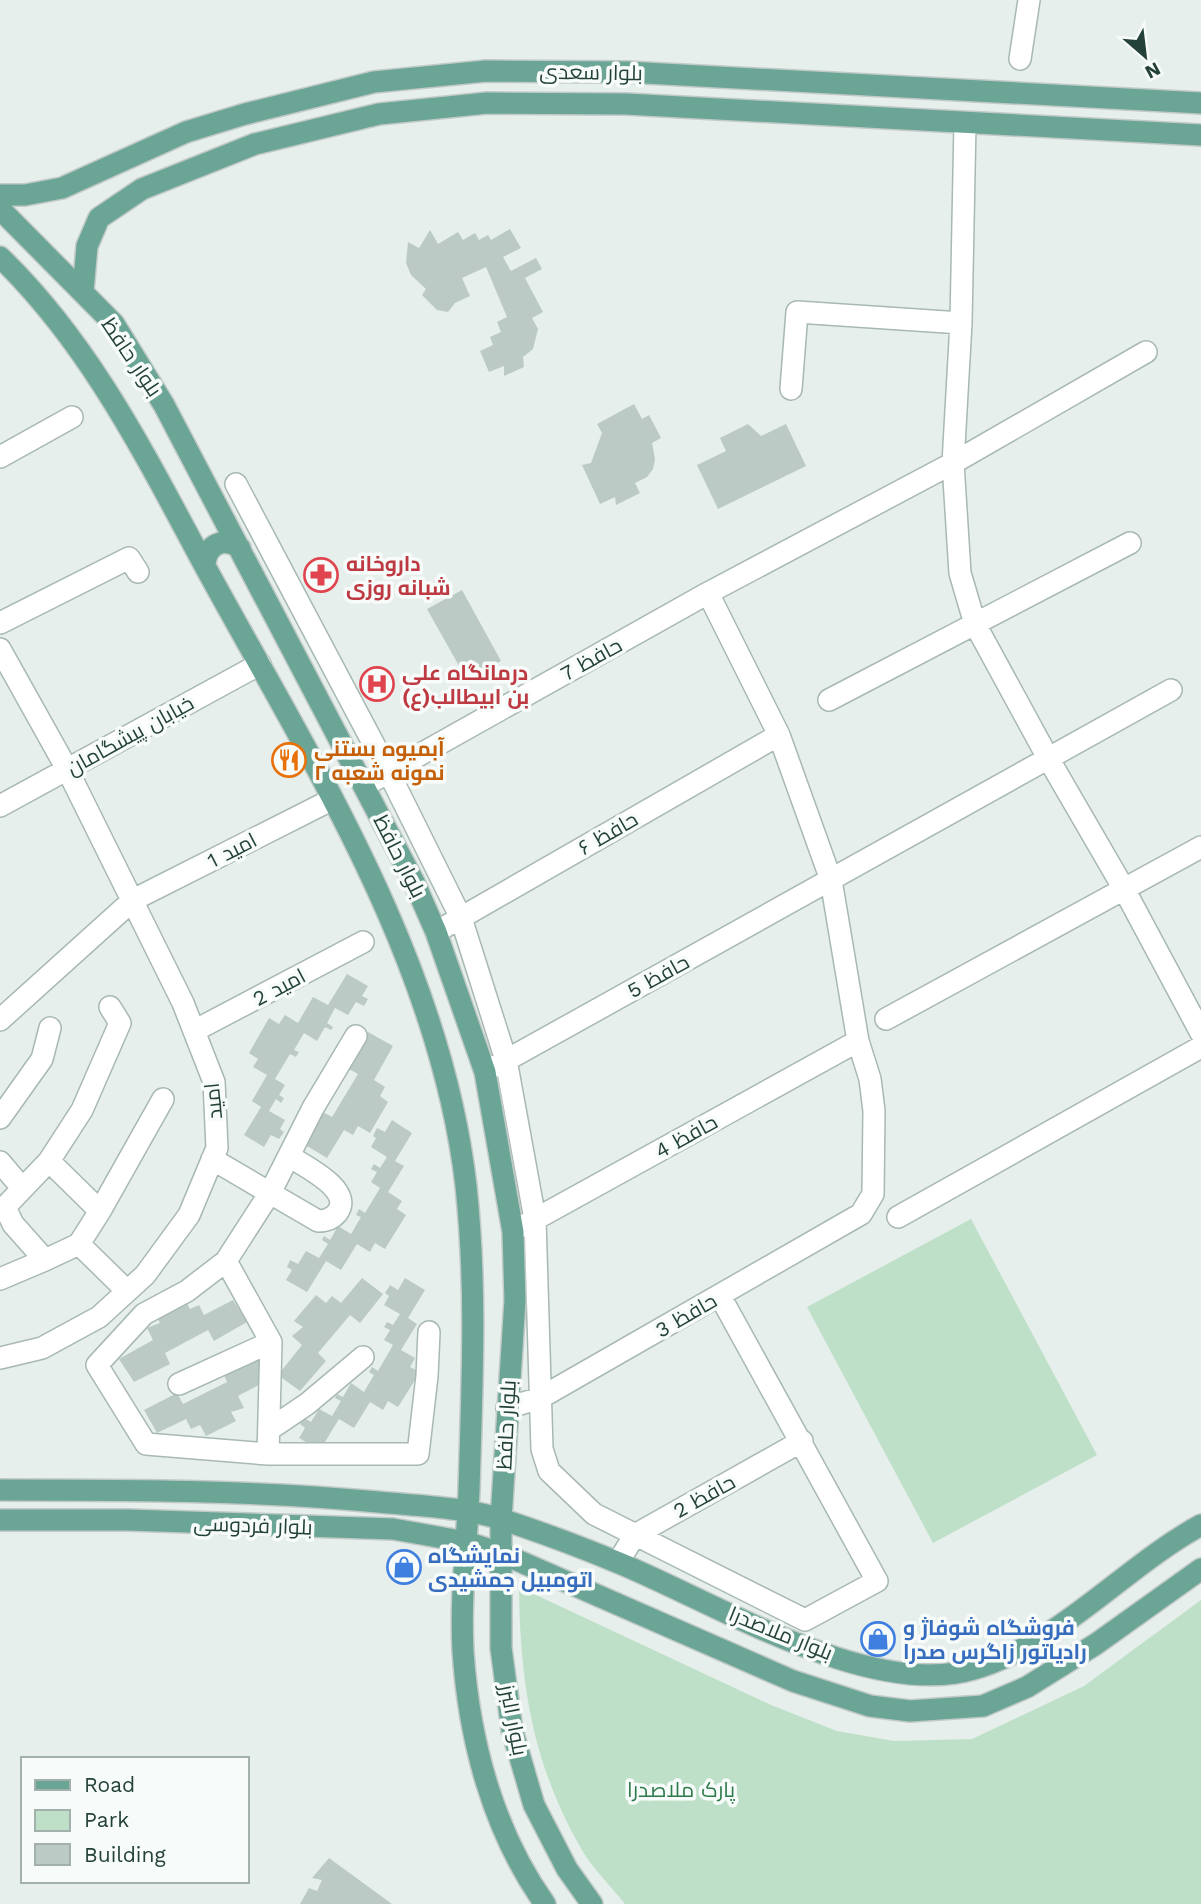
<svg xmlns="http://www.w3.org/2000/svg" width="1201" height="1904" font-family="'Work Sans',Cairo,sans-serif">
<rect width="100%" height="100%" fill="#e6efeb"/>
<path fill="#bfe0c8" d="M 971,1219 L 1097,1455 L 933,1543 L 807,1307 Z
M 519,1587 L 771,1705 L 837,1731 L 894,1741 L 972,1739 L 1084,1686 L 1201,1600 L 1201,1904 L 625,1904 C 610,1885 590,1866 579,1845 C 532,1761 520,1682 519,1587 Z"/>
<path fill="#bbcac4" d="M 510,229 L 521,248 L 503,257 L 511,271 L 536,258 L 542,269 L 525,278 L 543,312 L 532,318 L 538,329 L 533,349 L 523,357 L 524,367 L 504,376 L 504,366 L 489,372 L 480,351 L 493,345 L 490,337 L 501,332 L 497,322 L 507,317 L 486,267 L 462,278 L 470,296 L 455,303 L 448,312 L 437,310 L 422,295 L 426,289 L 411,275 L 406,263 L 408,242 L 419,248 L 430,230 L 438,244 L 458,232 L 463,240 L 475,233 L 479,240 L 488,235 L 491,240 Z
M 634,404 L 642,419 L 649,415 L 661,438 L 652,443 L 655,459 L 653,469 L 647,477 L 635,483 L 640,493 L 616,505 L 615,497 L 600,504 L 582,465 L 591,463 L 602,433 L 597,424 Z
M 748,424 L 761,436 L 786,424 L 806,466 L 718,509 L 697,465 L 726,451 L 720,438 Z
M 462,590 L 501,661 L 467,680 L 427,609 Z
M 347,974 L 368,986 L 362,996 L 368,999 L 364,1006 L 356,1002 L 348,1015 L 335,1008 L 327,1023 L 333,1027 L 331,1030 L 325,1027 L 317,1041 L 304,1033 L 294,1050 L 299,1052 L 296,1057 L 290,1054 L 275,1079 L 285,1085 L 279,1095 L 284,1098 L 281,1103 L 276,1099 L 269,1111 L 285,1120 L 280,1129 L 284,1132 L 279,1139 L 271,1135 L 264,1147 L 244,1135 L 261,1107 L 252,1101 L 267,1075 L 253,1067 L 258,1059 L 249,1053 L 269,1018 L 279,1024 L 285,1015 L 298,1023 L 313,997 L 328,1005 Z
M 368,1032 L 393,1046 L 374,1080 L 385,1087 L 380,1096 L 388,1102 L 370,1133 L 358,1126 L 353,1135 L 344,1130 L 327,1158 L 302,1143 L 321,1111 L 332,1117 L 358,1074 L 347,1068 Z
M 392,1120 L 412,1133 L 395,1161 L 404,1166 L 388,1192 L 402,1201 L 397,1209 L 406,1215 L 385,1249 L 375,1243 L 370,1252 L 357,1244 L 341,1270 L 326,1261 L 307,1292 L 286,1280 L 292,1270 L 287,1267 L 290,1260 L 298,1264 L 306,1251 L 319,1258 L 328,1244 L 322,1240 L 324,1236 L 330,1240 L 338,1226 L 351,1234 L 361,1217 L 356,1215 L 359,1209 L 365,1213 L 380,1188 L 371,1182 L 377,1172 L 371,1169 L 374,1164 L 380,1168 L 387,1157 L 371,1147 L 376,1138 L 373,1136 L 377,1128 L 385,1132 Z
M 362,1278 L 383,1294 L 360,1323 L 350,1315 L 318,1353 L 326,1361 L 300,1391 L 278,1375 L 302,1345 L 292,1336 L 303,1327 L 294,1321 L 316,1295 L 326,1303 L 332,1296 L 341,1303 Z
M 405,1278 L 425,1290 L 408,1318 L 417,1324 L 401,1350 L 415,1358 L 410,1367 L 420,1372 L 398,1407 L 388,1401 L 383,1410 L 370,1402 L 354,1428 L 339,1419 L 320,1450 L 299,1438 L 305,1428 L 300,1424 L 304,1418 L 311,1422 L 319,1409 L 332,1416 L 341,1401 L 335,1398 L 337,1394 L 343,1397 L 351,1383 L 364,1392 L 374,1375 L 369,1372 L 372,1367 L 378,1371 L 393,1345 L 384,1340 L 390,1330 L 384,1327 L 387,1322 L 393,1325 L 400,1314 L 384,1305 L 389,1296 L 385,1293 L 390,1285 L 398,1290 Z
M 184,1298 L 190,1309 L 199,1305 L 204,1315 L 233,1300 L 247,1322 L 214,1341 L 208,1330 L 165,1353 L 170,1364 L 134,1382 L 119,1359 L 153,1340 L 147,1328 L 160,1323 L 155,1314 Z
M 259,1354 L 272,1378 L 238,1396 L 244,1408 L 231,1412 L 236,1421 L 206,1436 L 200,1425 L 191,1429 L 186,1419 L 157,1433 L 144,1410 L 177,1393 L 183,1404 L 227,1382 L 222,1371 Z
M 329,1858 L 392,1904 L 300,1904 L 309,1888 L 317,1891 L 322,1880 L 312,1878 Z"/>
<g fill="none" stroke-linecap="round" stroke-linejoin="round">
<g stroke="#a8b8b2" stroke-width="24">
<path id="minor" d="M 1020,59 L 1029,0
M 965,123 L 961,323 L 953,463 L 960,573 L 975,624 L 1048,758 L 1124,889 L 1201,1033
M 791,389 L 797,312 L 961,323
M 0,457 L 72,417
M 236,484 L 389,773 L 461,918 L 506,1060 L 535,1219 L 542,1449 L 549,1471 L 594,1514 L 805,1620 L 877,1581 L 720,1296
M 0,623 L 129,558 L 138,572
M 0,649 L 67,769 L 183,1003 L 214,1082 L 217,1148 L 189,1215 L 145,1275 L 99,1317 L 42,1348 L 0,1358
M 829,700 L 1130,543
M 364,786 L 708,593 L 953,463 L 1146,352
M 0,806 L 260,664
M 436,932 L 779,735
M 886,1019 L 1201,847
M 0,1020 L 133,900 L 331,800
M 194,1031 L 363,942
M 496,1066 L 1171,690
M 0,1118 L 42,1059 L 50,1028
M 212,1159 L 318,1221 C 326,1221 332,1219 337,1213 C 355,1190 304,1166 289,1156
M 49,1161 L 100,1211 L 79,1244 L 45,1260 L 13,1224 L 5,1207 Z
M 49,1161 L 82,1110 L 120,1023 L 110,1007
M 0,1162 L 22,1188
M 100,1211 L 163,1099
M 898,1217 L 1201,1047
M 523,1226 L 858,1041
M 79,1244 L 127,1291
M 226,1261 L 271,1342 L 268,1454 L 146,1444 L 97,1365 L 144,1314 L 187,1291 L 226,1261 L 271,1191 L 313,1108 L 356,1036
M 0,1279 L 45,1260
M 179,1384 L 271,1342
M 507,1408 L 540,1398 L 861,1214 L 873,1194 L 874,1111 L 870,1079 L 858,1041 L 831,880 L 779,735 L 708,593
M 270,1429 L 307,1404 L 363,1357
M 268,1454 L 418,1454 L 427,1376 L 429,1332
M 618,1562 L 635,1535 L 802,1441"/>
</g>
<g stroke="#c2cac8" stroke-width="24">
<path id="major" d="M 0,195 L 25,195 L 62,188 L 186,132 L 245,114 L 374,82 L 486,71 L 627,72 L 1201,103
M 0,209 L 114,324 L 164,405 L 414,882 L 436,932 L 485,1072 L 513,1232 L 515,1300 L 501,1519 L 501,1648 L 512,1730 L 534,1805 L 567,1869 L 592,1904
M 0,257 C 92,346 147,459 207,570 C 313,764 440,961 466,1186 C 477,1288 472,1387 469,1490 C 467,1543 460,1598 463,1651 C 469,1740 493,1831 545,1904
M 83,291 L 87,246 L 99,218 L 142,189 L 255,144 L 379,114 L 487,103 L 626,104 L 1201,135
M 205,565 C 206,545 223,536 240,548
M 0,1490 C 126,1490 253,1490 378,1502 C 420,1506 464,1507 504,1520 C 543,1533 581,1547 619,1563 C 714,1602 871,1700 974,1669 C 1061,1643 1124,1567 1201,1525
M 0,1520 L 128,1520 L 393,1529 L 466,1542 L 503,1554 L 793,1681 L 870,1706 L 910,1711 L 983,1706 L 1027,1687 L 1096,1644 L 1201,1569"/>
</g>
<use href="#minor" stroke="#fff" stroke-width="21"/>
<use href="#major" stroke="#6aa596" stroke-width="21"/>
</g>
<defs>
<g id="pharmacy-ring" transform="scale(1.75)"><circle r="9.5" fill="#f7fbf9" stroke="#e0444e" stroke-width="1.5"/><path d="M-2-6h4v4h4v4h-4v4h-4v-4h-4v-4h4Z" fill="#e0444e"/></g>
<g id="hospital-ring" transform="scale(1.75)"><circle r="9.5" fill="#f7fbf9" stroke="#e0444e" stroke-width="1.5"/><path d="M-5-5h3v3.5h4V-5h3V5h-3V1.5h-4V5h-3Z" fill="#e0444e"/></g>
<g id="restaurant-ring" transform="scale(1.75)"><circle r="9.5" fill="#f7fbf9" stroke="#e8710a" stroke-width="1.5"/><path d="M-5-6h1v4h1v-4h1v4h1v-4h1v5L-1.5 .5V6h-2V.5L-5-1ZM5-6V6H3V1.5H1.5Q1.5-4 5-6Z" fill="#e8710a"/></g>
<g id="shop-ring" transform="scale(1.75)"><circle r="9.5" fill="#f7fbf9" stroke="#3f7fe0" stroke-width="1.5"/><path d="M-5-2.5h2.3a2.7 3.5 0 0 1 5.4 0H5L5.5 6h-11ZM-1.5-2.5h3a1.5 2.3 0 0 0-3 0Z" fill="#3f7fe0"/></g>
</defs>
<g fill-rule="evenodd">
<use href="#pharmacy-ring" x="321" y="575"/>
<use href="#hospital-ring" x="377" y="684"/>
<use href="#restaurant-ring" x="289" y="760"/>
<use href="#shop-ring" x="404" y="1567"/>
<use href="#shop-ring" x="878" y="1639"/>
</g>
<g text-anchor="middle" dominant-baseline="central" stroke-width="7" stroke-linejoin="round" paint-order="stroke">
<g font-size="21" fill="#24423a" stroke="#f7fbf9">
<text transform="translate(591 72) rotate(1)">بلوار سعدی</text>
<text transform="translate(132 357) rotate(56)">بلوار حافظ</text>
<text transform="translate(591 659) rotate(-29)">حافظ 7</text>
<text transform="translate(130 735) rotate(-29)">خیابان پیشگامان</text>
<text transform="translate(608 833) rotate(-30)">حافظ ۶</text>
<text transform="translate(232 850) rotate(-27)">امید 1</text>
<text transform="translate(400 856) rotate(63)">بلوار حافظ</text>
<text transform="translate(658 976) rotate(-29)">حافظ 5</text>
<text transform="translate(279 987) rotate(-28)">امید 2</text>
<text transform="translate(213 1101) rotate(-96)">امید</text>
<text transform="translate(686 1136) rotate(-29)">حافظ 4</text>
<text transform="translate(686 1315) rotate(-30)">حافظ 3</text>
<text transform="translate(506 1425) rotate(-87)">بلوار حافظ</text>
<text transform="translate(704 1496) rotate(-29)">حافظ 2</text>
<text transform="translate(253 1525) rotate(2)">بلوار فردوسی</text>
<text transform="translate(781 1633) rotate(22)">بلوار ملاصدرا</text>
<text transform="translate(514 1720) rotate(79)">بلوار البرز</text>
</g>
<g font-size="21" font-weight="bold" fill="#be3a42" stroke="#f7fbf9" text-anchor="start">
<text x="346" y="563">داروخانه<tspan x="346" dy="24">شبانه روزی</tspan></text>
<text x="402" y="672">درمانگاه علی<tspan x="402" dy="24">بن ابیطالب(ع)</tspan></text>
</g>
<g font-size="21" font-weight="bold" fill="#c56008" stroke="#f7fbf9" text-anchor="start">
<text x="314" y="748">آبمیوه بستنی<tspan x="314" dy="24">نمونه شعبه ۲</tspan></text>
</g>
<g font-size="21" font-weight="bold" fill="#366cbe" stroke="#f7fbf9" text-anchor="start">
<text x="428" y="1555">نمایشگاه<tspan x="428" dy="24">اتومبیل جمشیدی</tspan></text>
<text x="903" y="1627">فروشگاه شوفاژ و<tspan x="903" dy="24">رادیاتور زاگرس صدرا</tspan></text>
</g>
<g font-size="21" fill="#2d7a4b" stroke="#f7fbf9">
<text x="681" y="1789">پارک ملاصدرا</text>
</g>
</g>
<rect x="21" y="1757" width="228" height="126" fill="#f7fbf9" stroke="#a3b1ad" stroke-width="2"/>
<rect x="35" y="1780" width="35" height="10" fill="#6aa596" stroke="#a3b1ad" stroke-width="2"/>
<text x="84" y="1792" font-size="21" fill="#24423a">Road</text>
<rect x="35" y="1810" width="35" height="21" fill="#bfe0c8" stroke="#a3b1ad" stroke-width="2"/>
<text x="84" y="1827" font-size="21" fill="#24423a">Park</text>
<rect x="35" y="1844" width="35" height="21" fill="#bbcac4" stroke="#a3b1ad" stroke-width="2"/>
<text x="84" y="1862" font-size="21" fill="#24423a">Building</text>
<g transform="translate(1145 56) rotate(152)" stroke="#f7fbf9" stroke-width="5" paint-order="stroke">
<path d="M0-5L12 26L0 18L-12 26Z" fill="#24423a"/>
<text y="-10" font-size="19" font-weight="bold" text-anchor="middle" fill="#24423a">N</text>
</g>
</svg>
